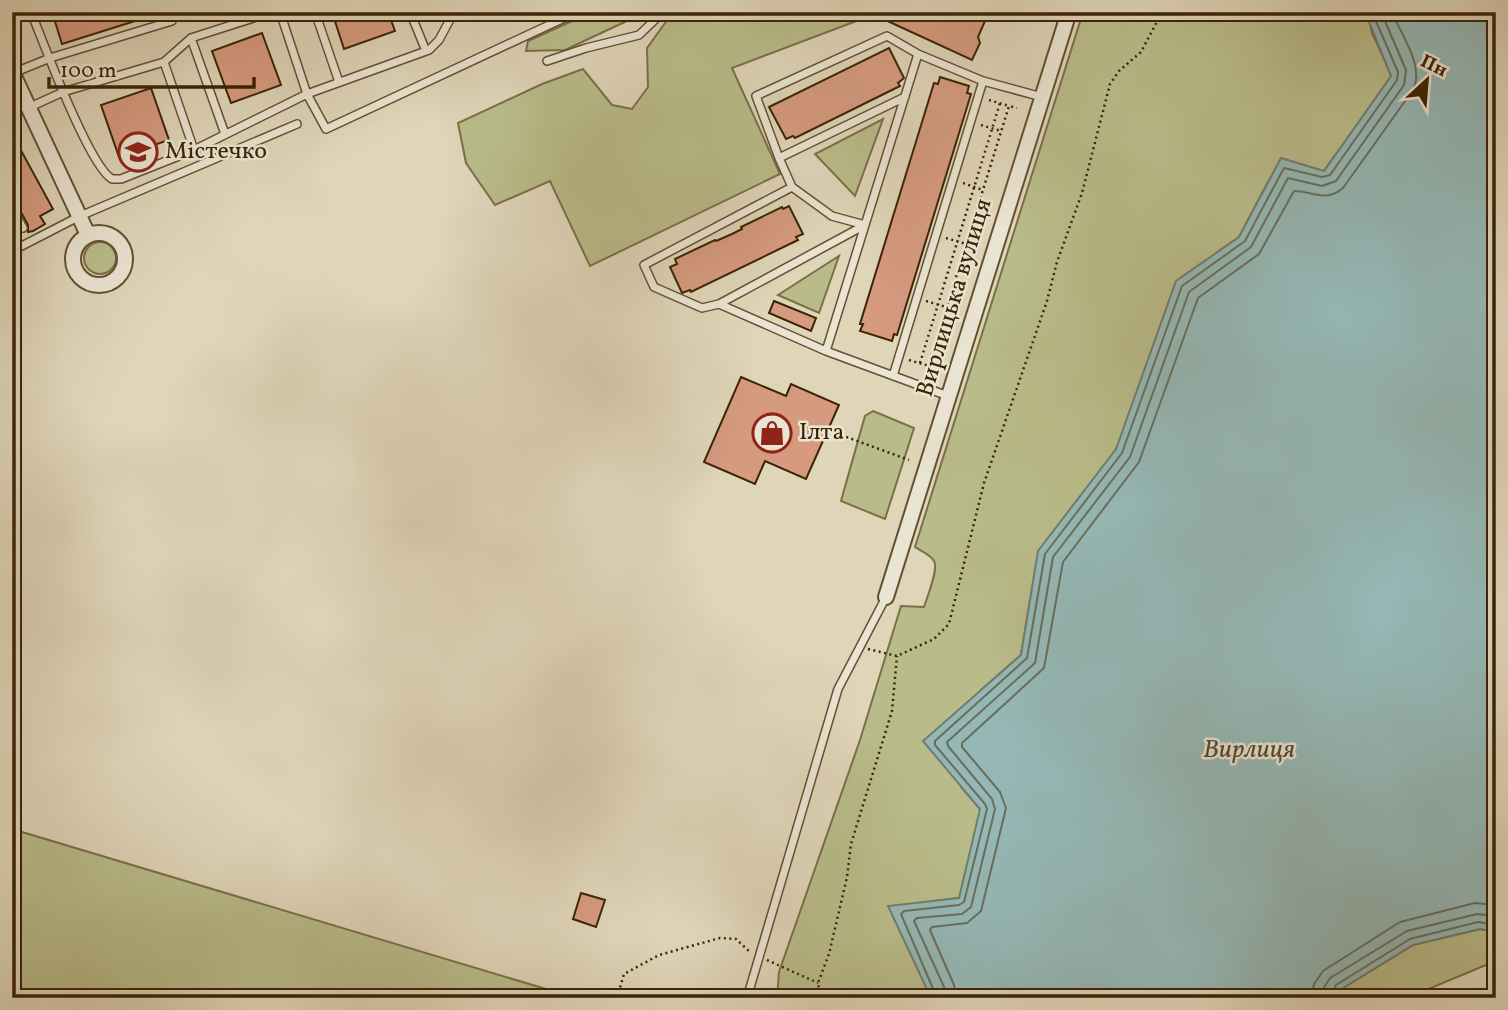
<svg xmlns="http://www.w3.org/2000/svg" width="1508" height="1010" font-family="Vollkorn,serif">
<rect width="100%" height="100%" fill="#dfd5b9"/>
<filter id="stains"><feTurbulence type="fractalNoise" baseFrequency=".00286" numOctaves="4"/><feColorMatrix values="0 0 0 0 .2 0 0 0 0 .09 0 0 0 0 .02 0 0 0 .5 -.17"/></filter>
<radialGradient id="worn" r=".72"><stop offset=".6" stop-color="#630" stop-opacity="0"/><stop offset="1" stop-color="#630" stop-opacity=".3"/></radialGradient>
<path fill="#b9bb8a" stroke="#7a7046" stroke-width="2" d="M 592,12 L 646,12 L 565,50 L 526,51 L 528,41 Z
M 673,12 L 754,12 L 787,19 L 798,12 L 867,12 L 862,19 L 732,68 L 780,174 L 590,266 L 550,181 L 495,205 L 466,163 L 458,123 L 542,84 L 583,69 L 612,105 L 632,109 L 648,87 L 647,48 Z
M 1083,12 L 1368,12 L 1372,33 L 1392,76 L 1367,112 L 1357,147 L 1335,155 L 1324,171 L 1268,182 L 1239,237 L 1216,253 L 1116,449 L 1030,600 L 1021,655 L 981,690 L 961,787 L 980,809 L 984,837 L 959,898 L 932,901 L 959,998 L 777,998 L 779,972 L 860,740 L 901,606 L 924,607 C 927,597 939,569 934,561 C 931,555 921,551 915,547 Z
M 883,119 L 855,196 L 815,154 Z
M84 258a16 16 0 1 1 32 0a16 16 0 1 1-32 0Z
M 839,256 L 819,313 L 778,295 Z
M 873,411 L 914,428 L 885,519 L 841,501 L 865,416 Z
M 12,829 L 576,998 L 12,998 Z
M 1480,929 L 1496,932 L 1496,962 L 1493,962 L 1407,998 L 1336,998 L 1340,990 L 1413,945 Z"/>
<path fill="#95b8b6" stroke="#717d6e" stroke-width="2" d="M 1365,12 L 1496,12 L 1496,932 L 1480,929 L 1413,945 L 1340,990 L 1336,998 L 931,998 L 888,906 L 959,898 L 980,809 L 923,741 L 1021,655 L 1038,551 L 1116,449 L 1176,281 L 1239,237 L 1281,158 L 1324,171 L 1391,76 Z"/>
<g fill="none" stroke-linecap="round" stroke-linejoin="round">
<path stroke="#686e5c" stroke-width="2" d="M 937,998 L 901,914 L 904,911 L 959,905 L 964,902 L 987,809 L 985,804 L 935,745 L 935,741 L 1027,658 L 1045,554 L 1122,453 L 1182,286 L 1245,241 L 1284,168 L 1322,177 L 1330,175 L 1397,80 L 1398,72 L 1372,12
M 946,998 L 945,989 L 914,921 L 917,918 L 962,914 L 971,907 L 995,809 L 992,799 L 948,746 L 947,742 L 1035,663 L 1053,557 L 1130,457 L 1189,292 L 1251,247 L 1288,178 L 1322,186 L 1336,181 L 1404,85 L 1406,70 L 1381,12
M 956,998 L 954,985 L 930,930 L 932,927 L 967,923 L 981,911 L 1006,808 L 1000,792 L 962,747 L 962,743 L 1044,668 L 1063,562 L 1139,462 L 1198,298 L 1259,254 L 1294,191 C 1313,191 1326,203 1343,188 L 1413,90 C 1425,66 1401,35 1392,12
M 1311,998 L 1314,984 L 1323,971 L 1400,922 L 1475,903 L 1496,905
M 1322,998 L 1323,989 L 1330,978 L 1407,931 L 1477,914 L 1496,916
M 1331,998 L 1336,985 L 1410,939 L 1478,922 L 1496,925"/>
</g>
<path fill="#d59a80" stroke="#3b2403" stroke-width="2" d="M 52,12 L 153,12 L 154,15 L 62,44 Z
M 332,12 L 388,12 L 395,31 L 344,49 Z
M 868,12 L 966,12 L 985,21 L 978,37 L 980,43 L 972,60 Z
M 262,33 L 281,85 L 231,103 L 212,51 Z
M 889,48 L 904,78 L 898,83 L 900,86 L 795,138 L 793,136 L 786,139 L 769,107 Z
M 940,77 L 969,86 L 967,93 L 971,94 L 897,335 L 894,334 L 892,341 L 860,331 L 863,324 L 860,324 L 934,83 L 938,84 Z
M 151,88 L 169,140 L 119,157 L 101,105 Z
M 12,134 L 53,209 L 40,216 L 45,224 L 33,231 L 28,232 L 28,225 L 17,205 L 12,202 Z
M 789,206 L 803,234 L 796,237 L 798,240 L 691,292 L 690,290 L 682,293 L 670,267 L 677,264 L 675,259 L 715,240 L 716,241 L 732,234 L 742,229 L 741,227 L 782,207 L 783,209 Z
M 774,301 L 816,318 L 811,331 L 769,313 Z
M 741,377 L 786,396 L 791,384 L 839,405 L 806,479 L 765,461 L 755,484 L 704,462 Z
M 581,893 L 605,900 L 596,927 L 573,919 Z"/>
<g fill="none" stroke-linecap="round" stroke-linejoin="round">
<g stroke="#645030" stroke-width="10">
<path id="service" d="M 31,12 C 44,44 89,166 112,179 L 121,179 L 194,150 L 307,94 L 280,12
M 315,12 L 339,82
M 410,12 L 426,51
M 454,12 L 439,40 L 429,50 L 307,94 L 326,129 L 577,12
M 191,38 L 225,134
M 547,61 L 586,48 L 639,35 L 663,12
M 164,62 L 191,38 L 272,12
M 13,73 L 50,58 L 172,21 L 169,12
M 30,107 L 63,92 L 164,62 L 194,150
M 779,158 L 756,96 L 887,36 L 918,54
M 792,187 L 779,158 L 905,97
M 12,208 L 23,228
M 865,225 L 832,216 L 792,187 L 644,265 L 654,287 L 702,308 L 719,304 L 826,351 L 948,396
M 12,251 L 80,216 L 297,124
M 719,304 L 865,225
M 826,351 L 918,54 L 983,81 L 1042,97
M 893,376 L 983,81
M 747,998 L 838,689 L 886,597"/>
</g>
<g stroke="#645030" stroke-width="18">
<path id="minor" d="M 12,72 L 88,235
M73 259a26 26 0 1 1 52 0a26 26 0 1 1-52 0Z
M 886,597 L 1069,12"/>
</g>
<path stroke="#3b2403" stroke-width="2.5" stroke-dasharray="2 3.5" stroke-linecap="butt" d="M 989,100 L 1009,106
M 981,125 L 1001,131
M 963,183 L 983,190
M 946,238 L 966,244
M 926,301 L 946,307
M 909,360 L 929,366
M 920,363 L 1000,103
M 925,377 L 1009,106 L 1017,108
M 841,435 L 909,460
M 868,649 L 897,656 L 934,639 L 949,624 L 984,483 L 1047,301 L 1057,262 L 1082,193 L 1110,84 L 1119,71 L 1141,52 L 1162,12
M 767,960 L 818,983
M 12,986 L 52,998
M 617,998 L 624,974 L 659,955 L 720,938 L 736,939 L 751,953
M 821,998 L 818,983 L 829,954 L 847,877 L 851,844 L 892,711 L 897,656"/>
<use href="#service" stroke="#eae4d2" stroke-width="7"/>
<use href="#minor" stroke="#eae4d2" stroke-width="14"/>
</g>
<defs>
<g id="school-ring" transform="scale(2.0125)"><circle r="9.5" fill="#eae4d2" stroke="#8f2418" stroke-width="1.5"/><path d="M0-5L7-2L0 1L-7-2ZM-4 1L0 2.5L4 1V4Q0 6-4 4Z" fill="#8f2418"/></g>
<g id="shop-ring" transform="scale(2.0125)"><circle r="9.5" fill="#eae4d2" stroke="#8f2418" stroke-width="1.5"/><path d="M-5-2.5h2.3a2.7 3.5 0 0 1 5.4 0H5L5.5 6h-11ZM-1.5-2.5h3a1.5 2.3 0 0 0-3 0Z" fill="#8f2418"/></g>
</defs>
<g fill-rule="evenodd">
<use href="#school-ring" x="138" y="152"/>
<use href="#shop-ring" x="772" y="433"/>
</g>
<g text-anchor="middle" dominant-baseline="central" stroke-width="5" stroke-linejoin="round" paint-order="stroke">
<g font-size="24" fill="#3b2403" stroke="#eae4d2" text-anchor="start">
<text x="165" y="152">Містечко</text>
<text x="799" y="433">Ілта</text>
</g>
<g font-size="24" fill="#3b2403" stroke="#eae4d2">
<text transform="translate(955 298) rotate(-73)">Вирлицька вулиця</text>
</g>
<g font-size="26" font-style="italic" fill="#524930" stroke="#eae4d2">
<text x="1249" y="750">Вирлиця</text>
</g>
</g>
<rect width="1508" height="1010" fill="none" stroke="#dfd5b9" stroke-width="42"/>
<rect x="14" y="14" width="1480" height="982" fill="none" stroke="#3b2403" stroke-width="3.5"/>
<rect x="21" y="21" width="1466" height="968" fill="none" stroke="#3b2403" stroke-width="2"/>
<g transform="translate(1427 80) rotate(26)" stroke="#eae4d2" stroke-width="5" paint-order="stroke">
<path d="M0-5L12 26L0 18L-12 26Z" fill="#3b2403"/>
<text y="-10" font-size="19" font-weight="bold" text-anchor="middle" fill="#3b2403">Пн</text>
</g>
<path d="M49 77v10h205v-10" fill="none" stroke="#3b2403" stroke-width="3.5"/>
<text x="60" y="77" font-size="21" fill="#3b2403" stroke="#eae4d2" stroke-width="5" paint-order="stroke">100 m</text>
<rect width="100%" height="100%" filter="url(#stains)"/>
<rect width="100%" height="100%" fill="url(#worn)"/>
</svg>
